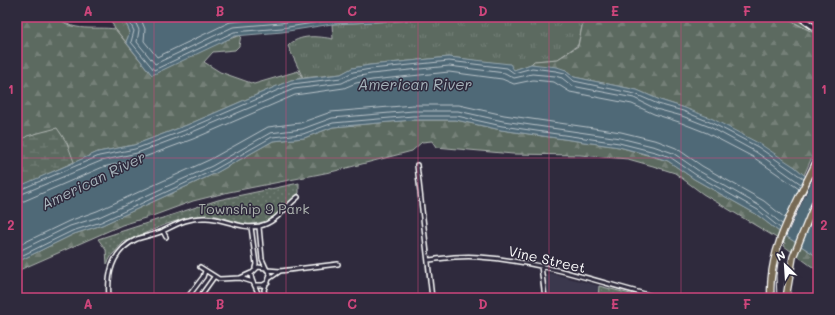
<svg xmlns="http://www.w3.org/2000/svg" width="835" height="315" font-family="Mali,sans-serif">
<defs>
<pattern id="grass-tufts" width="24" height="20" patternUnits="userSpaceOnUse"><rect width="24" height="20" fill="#5c6a60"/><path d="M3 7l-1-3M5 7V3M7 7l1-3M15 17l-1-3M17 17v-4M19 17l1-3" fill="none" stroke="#748078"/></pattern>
<pattern id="forest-firs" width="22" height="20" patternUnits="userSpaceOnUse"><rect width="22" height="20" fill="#5c6a60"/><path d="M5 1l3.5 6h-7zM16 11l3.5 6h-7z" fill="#748078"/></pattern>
<pattern id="wetland-marsh" width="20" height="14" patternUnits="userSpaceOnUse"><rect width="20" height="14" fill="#5c6a60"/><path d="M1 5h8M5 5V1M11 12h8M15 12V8" fill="none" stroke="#748078"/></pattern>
<pattern id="park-dots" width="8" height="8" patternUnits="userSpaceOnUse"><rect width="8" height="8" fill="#5c6a60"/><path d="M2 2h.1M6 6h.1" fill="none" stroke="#748078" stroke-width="1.8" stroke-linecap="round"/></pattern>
</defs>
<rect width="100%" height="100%" fill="#2f2a3d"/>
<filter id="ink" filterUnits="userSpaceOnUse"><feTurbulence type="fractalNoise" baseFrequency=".025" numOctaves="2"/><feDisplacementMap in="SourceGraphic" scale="8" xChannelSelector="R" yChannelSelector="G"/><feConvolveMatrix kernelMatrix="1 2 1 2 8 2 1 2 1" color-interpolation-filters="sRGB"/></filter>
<g filter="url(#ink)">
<path fill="#3a394e" d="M 549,273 L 599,286 L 598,298 L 548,298 L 546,277 Z"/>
<path fill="url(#grass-tufts)" stroke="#aeb4b0" d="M 109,17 L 123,17 L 130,32 L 126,42 L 115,29 Z
M 479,17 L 584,17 L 578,45 L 558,59 L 535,61 L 531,64 L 514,70 L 497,63 L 449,57 L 370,65 L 352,68 L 341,74 L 303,78 L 288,46 C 299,34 318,36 333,39 L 332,24 Z
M 783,17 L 818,17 L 818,35 L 788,19 Z"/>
<path fill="url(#forest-firs)" stroke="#aeb4b0" d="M 17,17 L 58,17 C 72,33 95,26 115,29 L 152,75 L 217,43 L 241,35 L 239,46 L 235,50 L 213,52 L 204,62 L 220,72 L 254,84 L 298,71 L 303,78 L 291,80 L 187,125 L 134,145 L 98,152 L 17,188 Z
M 584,17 L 783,17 L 818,35 L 818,144 L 804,175 L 795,167 L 685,108 L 660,100 L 637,90 L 574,77 L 566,70 L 531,64 L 534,61 L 558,59 L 578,46 Z
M 413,120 L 456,120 L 501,130 L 619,147 L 668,161 L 694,179 L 756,214 L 778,231 L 818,257 L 818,271 L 784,246 L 785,243 L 703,194 L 675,173 L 653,166 L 628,159 L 580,155 L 513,154 L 436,147 L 432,141 L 422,142 L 412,151 L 335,171 L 229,192 L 193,201 L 155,215 L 122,225 L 17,271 L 17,262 L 74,234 L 102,225 L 216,173 L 273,141 L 304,138 L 333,127 Z"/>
<path fill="url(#wetland-marsh)" stroke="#aeb4b0" d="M 57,128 L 67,143 L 74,162 L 17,188 L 17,144 L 27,136 Z"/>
<path fill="url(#park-dots)" stroke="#aeb4b0" d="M 299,183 L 299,193 L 274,217 L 264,222 L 247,225 L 217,216 L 206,215 L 189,217 L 167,224 L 124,242 L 112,255 L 107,264 L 106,250 L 98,239 L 218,200 Z
M 599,286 L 646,298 L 598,298 Z"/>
<path fill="#4f6977" stroke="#95a5ad" d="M 123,17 L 479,17 L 332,24 L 282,32 L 235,36 L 152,75 L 126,42 L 130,32 Z
M 449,57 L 510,64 L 514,70 L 531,64 L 557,67 L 566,70 L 574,77 L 637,90 L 660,100 L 685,108 L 713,119 L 760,144 L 795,167 L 804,175 L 818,179 L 818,257 L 778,231 L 756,214 L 694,179 L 668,161 L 653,156 L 619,147 L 501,130 L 456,120 L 413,120 L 333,127 L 304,138 L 273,141 L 216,173 L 102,225 L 74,234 L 17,262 L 17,188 L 22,185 L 98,152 L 134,145 L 187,125 L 291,80 L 341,74 L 352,68 L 370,65 Z"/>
<path fill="#2f2a3d" d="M 807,174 L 815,175 L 785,239 L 779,234 Z"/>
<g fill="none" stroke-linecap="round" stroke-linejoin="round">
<path stroke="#b9c3c9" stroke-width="1" d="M 127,17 L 134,31 L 131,42 L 154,70 L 234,32 L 282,28 L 332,20 L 379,17
M 133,17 L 139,30 L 137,42 L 155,64 L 233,27 L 281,23 L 317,17
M 140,17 L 145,29 L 144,41 L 157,57 L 230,22 L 281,17
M 17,191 L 99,156 L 135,149 L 188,129 L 292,84 L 341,78 L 353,72 L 371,69 L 449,61 L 507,68 L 514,73 L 532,68 L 556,71 L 565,73 L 574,81 L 635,94 L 658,104 L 683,111 L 712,123 L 758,147 L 804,179
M 17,196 L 101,161 L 137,153 L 190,133 L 294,89 L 342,83 L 354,77 L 371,74 L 449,66 L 505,73 L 514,78 L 532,74 L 555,76 L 562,78 L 572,86 L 634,98 L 656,109 L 682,116 L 710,127 L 756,152 L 801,184
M 17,202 L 24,201 L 103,167 L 139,159 L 193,139 L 295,95 L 344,88 L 356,83 L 372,80 L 449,72 L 502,79 L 514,84 L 533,80 L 554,82 L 570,92 L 632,104 L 654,114 L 679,122 L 707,133 L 753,157 L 799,189
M 17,246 L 69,221 L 97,211 L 209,160 L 268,127 L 300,123 L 331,112 L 413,105 L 459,105 L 504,115 L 621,132 L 658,141 L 676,148 L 702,166 L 764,201 L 785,218
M 17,252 L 70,226 L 99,217 L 212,166 L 270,133 L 302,129 L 332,118 L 413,111 L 458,111 L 503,121 L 620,138 L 656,147 L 673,153 L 699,171 L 760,206 L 782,224
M 17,258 L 72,231 L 101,222 L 214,170 L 272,137 L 303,134 L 333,123 L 413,116 L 457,116 L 502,126 L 619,143 L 655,152 L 670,157 L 696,175 L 758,210 L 780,228"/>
<g stroke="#fff" stroke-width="6">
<path id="minor" d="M 417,165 L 432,298
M 251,227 L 256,264 L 255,268
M 259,227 L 262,259 L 266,268
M 163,231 L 166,237
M 428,260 C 445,258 462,255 479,257 C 541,261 601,283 660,298
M 541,266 L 545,298
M 200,267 L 219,279 L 240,278 L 253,282
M 267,270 L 280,271 L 338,264
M 240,278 L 251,273
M 270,278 L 280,271
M 256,285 L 263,285 L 268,282 L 270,274 L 266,268 L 258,267 L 251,274 C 251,283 258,288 259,298
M 109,298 C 107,274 112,250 137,239 C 145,236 154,235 163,231 C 177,224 189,217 206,218 C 224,218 241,230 260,226 C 277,222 285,207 298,197
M 187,298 L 203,277 L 205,271
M 199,298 L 214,277
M 266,298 L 264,290 L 266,284"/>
</g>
<g stroke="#fff" stroke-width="8">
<path id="secondary" d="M 800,17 L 818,30"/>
</g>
<g stroke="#fff" stroke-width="8">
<path id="motorway" d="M 771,298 C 767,248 798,202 818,158
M 786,298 L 793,257 L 818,196"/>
</g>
<use href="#minor" stroke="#2f2a3d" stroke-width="3"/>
<use href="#secondary" stroke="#2f2a3d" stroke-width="4.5"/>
<use href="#motorway" stroke="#776a54" stroke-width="5.5"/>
<path stroke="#fff" stroke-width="1" d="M 777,298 L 776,276 L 780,249 L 818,165"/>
</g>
</g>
<path fill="none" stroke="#ce467c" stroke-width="1" stroke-opacity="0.55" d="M 154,17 L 154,298M 286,17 L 286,298M 418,17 L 418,298M 549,17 L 549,298M 681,17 L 681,298M 17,158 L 818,158"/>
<g text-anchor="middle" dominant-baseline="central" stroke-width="3" stroke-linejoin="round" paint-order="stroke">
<g font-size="14" fill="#aeb4b0" stroke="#2f2a3d">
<text x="254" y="208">Township 9 Park</text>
</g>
<g font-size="14" fill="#fff" stroke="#2f2a3d">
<text transform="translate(547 259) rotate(13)">Vine Street</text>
</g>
<g font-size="15" font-style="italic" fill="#a7b4bb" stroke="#2f2a3d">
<text x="415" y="84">American River</text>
<text transform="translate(93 180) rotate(-26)">American River</text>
</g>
</g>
<rect width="835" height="315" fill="none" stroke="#2f2a3d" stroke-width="44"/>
<g transform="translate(785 265) rotate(335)" stroke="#2f2a3d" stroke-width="3" paint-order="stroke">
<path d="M0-3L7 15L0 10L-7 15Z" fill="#ffffff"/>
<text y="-6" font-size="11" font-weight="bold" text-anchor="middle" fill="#ffffff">N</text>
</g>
<rect x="22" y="22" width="791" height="271" fill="none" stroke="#ce467c" stroke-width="1.5"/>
<g font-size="13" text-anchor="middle" font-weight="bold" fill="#ce467c">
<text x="88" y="16">A</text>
<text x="220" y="16">B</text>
<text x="352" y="16">C</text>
<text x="483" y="16">D</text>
<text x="615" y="16">E</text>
<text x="747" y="16">F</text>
<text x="11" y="94">1</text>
<text x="824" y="94">1</text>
<text x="11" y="230">2</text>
<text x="824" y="230">2</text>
<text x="88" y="309">A</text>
<text x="220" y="309">B</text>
<text x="352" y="309">C</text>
<text x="483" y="309">D</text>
<text x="615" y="309">E</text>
<text x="747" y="309">F</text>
</g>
</svg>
